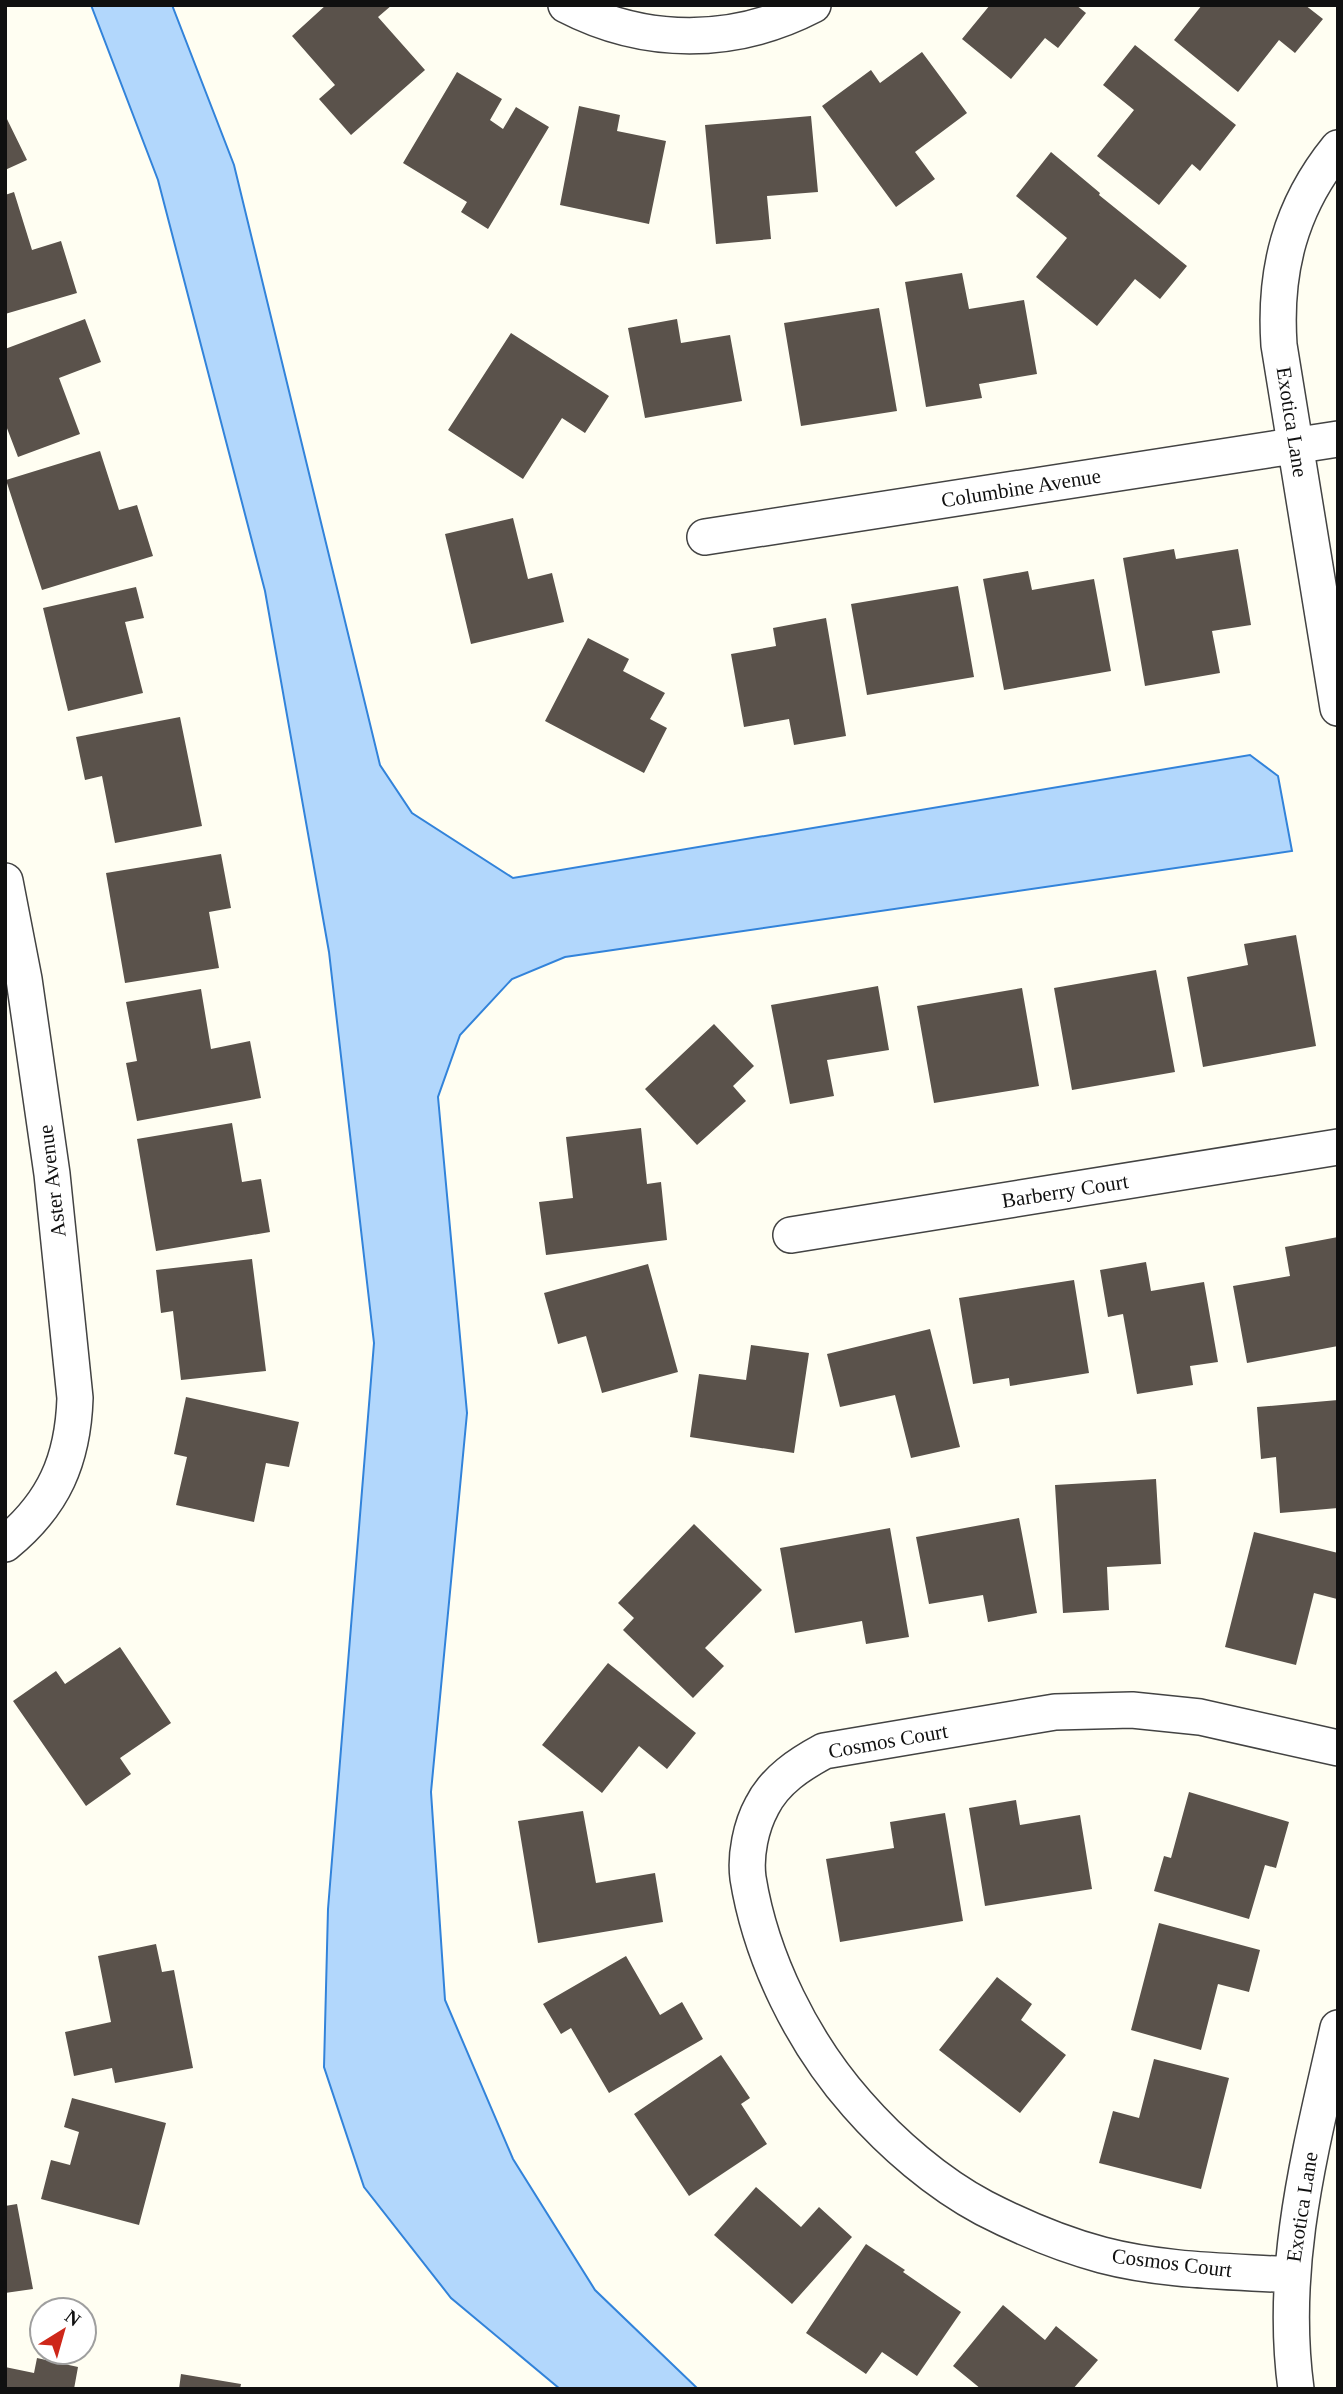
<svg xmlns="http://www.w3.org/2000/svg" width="1343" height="2394" font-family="Georgia,serif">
<rect width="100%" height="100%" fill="#fffef2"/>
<path fill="#b2d7fc" stroke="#3283da" stroke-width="2" d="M 91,5 L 172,5 L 234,165 L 380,765 L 412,813 L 513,878 L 1250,755 L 1278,776 L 1292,851 L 565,957 L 512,979 L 460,1035 L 438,1097 L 467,1413 L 431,1792 L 445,2000 L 513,2159 L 595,2290 L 698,2389 L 560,2389 L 451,2298 L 364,2187 L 324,2067 L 328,1909 L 374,1343 L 329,952 L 265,591 L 158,180 Z"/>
<path fill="#5a524b" d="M 326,5 L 392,5 L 378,17 L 425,70 L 351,135 L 319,99 L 335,85 L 292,36 Z
M 990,5 L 1076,5 L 1086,13 L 1058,48 L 1045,38 L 1011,79 L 962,39 Z
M 1202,5 L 1305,5 L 1323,19 L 1295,53 L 1279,40 L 1238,92 L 1174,40 Z
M 1135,45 L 1236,125 L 1200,171 L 1192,164 L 1159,205 L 1097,156 L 1134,110 L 1103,85 Z
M 922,52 L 967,113 L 915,152 L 935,179 L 896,207 L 822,106 L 871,70 L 880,83 Z
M 457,72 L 502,99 L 490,120 L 503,129 L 516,107 L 549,127 L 488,229 L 461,212 L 467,202 L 403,163 Z
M 579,106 L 620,115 L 617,131 L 666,141 L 649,224 L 560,205 Z
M 5,115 L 27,160 L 5,170 Z
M 811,116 L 818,192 L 767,196 L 771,239 L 716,244 L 705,125 Z
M 1051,152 L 1100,193 L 1099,195 L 1187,266 L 1160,299 L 1135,279 L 1097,326 L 1036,277 L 1067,238 L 1016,196 Z
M 14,192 L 32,250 L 61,241 L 77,293 L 5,314 L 5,195 Z
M 962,273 L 969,309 L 1024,300 L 1037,374 L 979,384 L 982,398 L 926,407 L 905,282 Z
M 879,308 L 897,411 L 801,426 L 784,323 Z
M 85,319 L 101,362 L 59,378 L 80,434 L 18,457 L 5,423 L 5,349 Z
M 677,319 L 681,343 L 730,335 L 742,401 L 645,418 L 628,328 Z
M 511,333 L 609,396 L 585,433 L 562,418 L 523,479 L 448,430 Z
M 100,451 L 119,510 L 137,505 L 153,556 L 42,590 L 6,480 Z
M 513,518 L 528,579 L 552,573 L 564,622 L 471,644 L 445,534 Z
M 1174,549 L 1176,559 L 1238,549 L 1251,625 L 1212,631 L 1220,673 L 1145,686 L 1123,558 Z
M 1028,571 L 1032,590 L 1094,579 L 1111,671 L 1004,690 L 983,579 Z
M 958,586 L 974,677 L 867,695 L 851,604 Z
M 136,587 L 144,618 L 125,622 L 143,693 L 68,711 L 43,608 Z
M 826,618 L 846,736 L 794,745 L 789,719 L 744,727 L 731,654 L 776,646 L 773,628 Z
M 588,638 L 629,659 L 623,671 L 665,693 L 650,719 L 667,728 L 644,773 L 545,721 Z
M 180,717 L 202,826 L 115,843 L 102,776 L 85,780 L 76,737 Z
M 221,854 L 231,908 L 209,912 L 219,968 L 125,983 L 106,873 Z
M 1296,935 L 1316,1046 L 1203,1067 L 1187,977 L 1248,965 L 1244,944 Z
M 1156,970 L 1175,1072 L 1072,1090 L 1054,988 Z
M 878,986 L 889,1050 L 827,1060 L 834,1096 L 790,1104 L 771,1005 Z
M 1022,988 L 1039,1086 L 934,1103 L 917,1006 Z
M 201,989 L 211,1049 L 250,1041 L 261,1098 L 137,1121 L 126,1063 L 137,1061 L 126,1002 Z
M 714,1024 L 754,1066 L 733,1086 L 746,1101 L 697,1145 L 645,1089 Z
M 232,1123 L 242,1182 L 261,1179 L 270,1232 L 156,1251 L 137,1139 Z
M 641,1128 L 647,1184 L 661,1182 L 667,1240 L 546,1255 L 539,1202 L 573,1198 L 566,1137 Z
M 1338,1237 L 1338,1346 L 1247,1363 L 1233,1286 L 1290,1276 L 1285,1247 Z
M 252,1259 L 266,1371 L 181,1380 L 173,1311 L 161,1313 L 156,1270 Z
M 1146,1262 L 1151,1291 L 1204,1282 L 1218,1362 L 1190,1366 L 1193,1385 L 1137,1394 L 1123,1314 L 1108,1317 L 1100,1270 Z
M 648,1264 L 678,1372 L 602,1393 L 586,1336 L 558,1344 L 544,1293 Z
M 1074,1280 L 1089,1373 L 1010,1386 L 1009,1378 L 973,1384 L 959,1298 Z
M 930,1329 L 960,1447 L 911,1458 L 895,1395 L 840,1407 L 827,1354 Z
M 751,1345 L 809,1353 L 794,1453 L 690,1437 L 699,1374 L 746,1380 Z
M 186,1397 L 299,1422 L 289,1467 L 266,1463 L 254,1522 L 176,1505 L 187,1457 L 174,1454 Z
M 1338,1400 L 1338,1508 L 1280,1513 L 1276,1457 L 1261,1459 L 1257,1407 Z
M 1156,1479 L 1161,1564 L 1107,1567 L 1109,1610 L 1063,1613 L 1055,1485 Z
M 1019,1518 L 1037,1613 L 988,1622 L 983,1595 L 929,1604 L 916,1537 Z
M 694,1524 L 762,1590 L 705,1648 L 724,1666 L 693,1698 L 623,1630 L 634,1618 L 618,1603 Z
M 890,1528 L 909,1637 L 866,1644 L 862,1621 L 795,1633 L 780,1548 Z
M 1254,1532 L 1338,1553 L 1337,1599 L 1314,1593 L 1296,1665 L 1225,1647 Z
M 120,1647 L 171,1723 L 120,1758 L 131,1774 L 86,1806 L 13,1701 L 56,1671 L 65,1684 Z
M 608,1663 L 696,1733 L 667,1769 L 639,1746 L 602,1793 L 542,1745 Z
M 1189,1792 L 1289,1822 L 1276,1868 L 1265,1865 L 1249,1919 L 1154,1891 L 1164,1856 L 1171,1858 Z
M 1016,1800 L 1020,1825 L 1080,1815 L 1092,1889 L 985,1906 L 969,1808 Z
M 583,1811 L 596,1883 L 655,1873 L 663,1922 L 538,1943 L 518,1821 Z
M 945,1813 L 963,1921 L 840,1942 L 826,1859 L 894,1848 L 890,1822 Z
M 1159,1923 L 1260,1950 L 1249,1992 L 1218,1984 L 1201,2050 L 1131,2030 Z
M 156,1944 L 162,1972 L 174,1970 L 193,2068 L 115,2083 L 112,2068 L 74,2076 L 65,2032 L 111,2022 L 98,1956 Z
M 626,1956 L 660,2015 L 682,2002 L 703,2039 L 609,2093 L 571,2028 L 561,2034 L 543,2004 Z
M 997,1977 L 1032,2004 L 1021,2020 L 1066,2055 L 1020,2113 L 939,2050 Z
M 721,2055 L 750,2098 L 741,2104 L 767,2144 L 689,2196 L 634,2114 Z
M 1154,2059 L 1229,2078 L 1201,2189 L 1099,2163 L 1113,2111 L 1139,2118 Z
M 72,2098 L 166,2123 L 139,2225 L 41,2199 L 51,2160 L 70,2165 L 79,2132 L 64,2127 Z
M 756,2187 L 801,2227 L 819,2207 L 852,2237 L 792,2304 L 714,2235 Z
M 17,2204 L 33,2289 L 5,2293 L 5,2206 Z
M 866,2244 L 905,2270 L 903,2272 L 961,2312 L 917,2376 L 882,2352 L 866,2374 L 806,2333 Z
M 1003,2305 L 1045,2340 L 1056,2326 L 1098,2360 L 1073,2389 L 981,2389 L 953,2366 Z
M 37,2358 L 78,2367 L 74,2389 L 5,2389 L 5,2367 L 34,2373 Z
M 181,2374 L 241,2384 L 240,2389 L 179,2389 Z"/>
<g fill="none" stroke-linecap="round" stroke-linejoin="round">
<g stroke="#434343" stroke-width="38">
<path id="street" d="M 566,5 C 645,46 734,46 813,5
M 1338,148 C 1290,207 1274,271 1279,345 L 1338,708
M 705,537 L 1338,439
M 5,881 L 24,979 L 52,1174 L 75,1398 C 73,1460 54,1504 5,1544
M 791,1235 L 1338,1147
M 1291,2275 C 1228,2271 1163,2271 1102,2255 C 1061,2244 1021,2227 984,2208 C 937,2183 892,2144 857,2104 C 803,2043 761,1959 748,1878 C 745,1855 751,1826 762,1806 C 775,1780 800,1764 824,1751 L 1055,1712 L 1132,1710 L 1200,1717 L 1338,1748
M 1296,2389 C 1279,2264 1311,2149 1338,2028"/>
</g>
<use href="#street" stroke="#fff" stroke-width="35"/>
</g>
<g text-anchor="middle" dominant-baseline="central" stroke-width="7" stroke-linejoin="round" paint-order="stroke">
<g font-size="21" fill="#101010" stroke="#fff">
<text transform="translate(1292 422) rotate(81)">Exotica Lane</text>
<text transform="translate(1021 488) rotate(-9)">Columbine Avenue</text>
<text transform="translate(52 1181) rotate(-97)">Aster Avenue</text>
<text transform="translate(1065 1191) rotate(-9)">Barberry Court</text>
<text transform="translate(888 1741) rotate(-10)">Cosmos Court</text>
<text transform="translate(1302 2207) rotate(-81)">Exotica Lane</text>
<text transform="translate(1172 2263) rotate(7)">Cosmos Court</text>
</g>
</g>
<rect width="1343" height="2394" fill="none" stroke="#101010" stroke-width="14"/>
<g transform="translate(63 2331) rotate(37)"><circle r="33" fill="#ffffff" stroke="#9f9f9f" stroke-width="2"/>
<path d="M0-5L12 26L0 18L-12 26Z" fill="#ce2719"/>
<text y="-10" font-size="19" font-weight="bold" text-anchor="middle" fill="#101010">N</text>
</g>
</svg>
